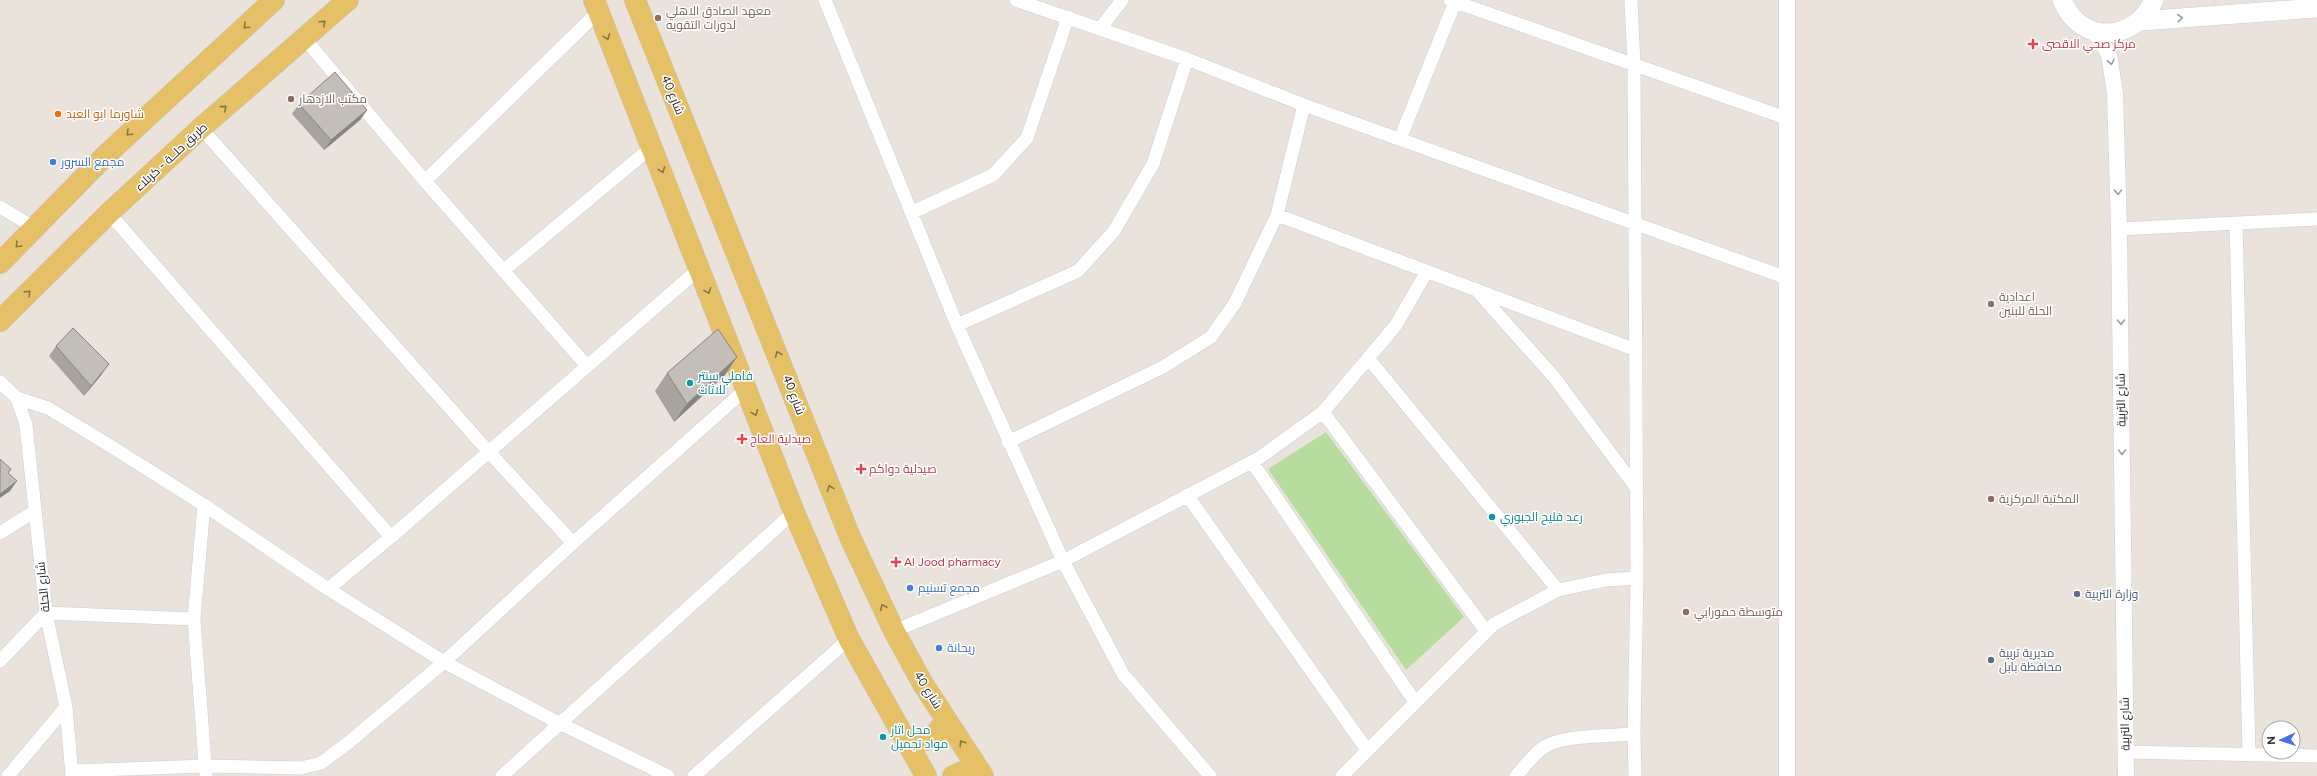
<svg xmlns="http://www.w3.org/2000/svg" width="2317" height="776" font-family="Figtree,Cairo,sans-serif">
<rect width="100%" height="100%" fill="#eae3dc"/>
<path fill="#b6dd9d" d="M 1326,432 L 1464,617 L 1406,670 L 1268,469 Z"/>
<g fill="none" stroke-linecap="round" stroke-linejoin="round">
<g stroke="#cbceda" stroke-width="14">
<path id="minor" d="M 825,0 L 957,325 L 1063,561 L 1123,674 L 1210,776
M 1016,0 L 1187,59 L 1304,105 L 1787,278
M 1450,0 L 1786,118
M 1631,0 L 1634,65 L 1637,578 L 1634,734 L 1635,776
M 1100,29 L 1122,0
M 305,39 L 425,181 L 587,366
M 201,128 L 488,451 L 573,543
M 1400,139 L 1455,2
M 425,181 L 598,12
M 0,207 L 35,228
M 913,212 L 993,175 L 1027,138 L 1068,17
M 109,213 L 391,537
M 1277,215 L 1636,350
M 2236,223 L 2249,754
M 2119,229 L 2317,219
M 503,271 L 653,146
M 1479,293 L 1554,377 L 1637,489
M 957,325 L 1078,271 L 1114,231 L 1153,164 L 1187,59
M 1368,358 L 1558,590
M 0,382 L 17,398 L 48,408 L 112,447 L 204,505 L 328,589 L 444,662 L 559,723 L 668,776
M 17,398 L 26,425 L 46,613 L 66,707 L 72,776
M 1323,412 L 1486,631
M 1008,442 L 1163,367 L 1211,337 L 1235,303 L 1277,215 L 1304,105
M 1252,462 L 1415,702
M 1187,495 L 1367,750
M 204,505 L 194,619 L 206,776
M 0,533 L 35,511
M 328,589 L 391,537 L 699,269
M 894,631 L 1063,561 L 1259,458 L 1323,412 L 1396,325 L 1426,273
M 0,661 L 46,613 L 194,619
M 2126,752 L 2317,756
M 72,771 L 205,766 L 301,768 L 321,763 L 348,743 L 444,662 L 573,543 L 746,389
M 8,776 L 66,707
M 502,776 L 794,512
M 694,776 L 849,639
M 1342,776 L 1494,624 L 1558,590 L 1606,580 L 1637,578
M 1516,776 C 1525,766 1537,749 1550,744 C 1572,735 1609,736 1634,734"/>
</g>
<g stroke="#cbceda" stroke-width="17">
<path id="tertiary" d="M 1787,0 L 1787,776
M 2091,30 L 2100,38 L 2109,55 L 2115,93 L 2119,229 L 2126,776"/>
</g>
<g stroke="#cbceda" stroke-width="20">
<path id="secondary" d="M 2062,0 C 2080,45 2135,43 2154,0
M 2141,21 L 2317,8"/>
</g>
<g stroke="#c3c3c3" stroke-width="22">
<path id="primary" d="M 594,0 L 794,512 L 849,639 L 926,776
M 635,0 L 850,537 L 894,631 L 923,684 L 983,776
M 0,263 L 106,155 L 274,0
M 0,321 L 109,213 L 201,128 L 348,0
M 907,743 L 932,739 L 946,720
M 953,776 L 967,770 L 980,771"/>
</g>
<use href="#minor" stroke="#fff" stroke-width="13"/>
<use href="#tertiary" stroke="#fff" stroke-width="16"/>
<use href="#secondary" stroke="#fff" stroke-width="19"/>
<use href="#primary" stroke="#e6c066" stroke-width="21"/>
</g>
<path fill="#a8a39e" d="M 299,104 L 367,110 L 360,120 L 324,150 L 292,114 Z
M 56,346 L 102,374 L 84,396 L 49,356 Z
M 737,357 L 725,375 L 674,422 L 655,391 L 667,373 Z"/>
<path fill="#888581" d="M 367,110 L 360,120 L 324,150 L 331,140 Z
M 737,357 L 725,375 L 674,422 L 687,404 Z
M 109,364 L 102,374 L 84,396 L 91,386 Z
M 17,481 L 10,491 L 0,498 L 0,494 Z"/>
<path fill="#c3beb8" stroke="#888581" d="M 335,72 L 367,110 L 331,140 L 299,104 Z
M 73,328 L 109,364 L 91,386 L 56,346 Z
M 718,329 L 737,357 L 687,404 L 667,373 Z
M 0,459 L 11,469 L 8,473 L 17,481 L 0,494 Z"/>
<defs><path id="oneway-chevron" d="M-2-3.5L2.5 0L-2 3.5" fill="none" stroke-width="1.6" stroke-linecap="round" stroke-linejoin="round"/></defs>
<g stroke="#9f9f9f">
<use href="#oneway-chevron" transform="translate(2180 18) rotate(-5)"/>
<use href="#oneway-chevron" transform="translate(2111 62) rotate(78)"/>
<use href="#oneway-chevron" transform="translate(2118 192) rotate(88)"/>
<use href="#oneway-chevron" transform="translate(2121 322) rotate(89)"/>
<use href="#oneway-chevron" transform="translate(2122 452) rotate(89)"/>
</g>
<g stroke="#887448">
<use href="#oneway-chevron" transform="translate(323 23) rotate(-42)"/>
<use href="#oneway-chevron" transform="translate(246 26) rotate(137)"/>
<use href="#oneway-chevron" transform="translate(607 37) rotate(69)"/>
<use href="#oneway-chevron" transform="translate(224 108) rotate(-41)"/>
<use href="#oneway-chevron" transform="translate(129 133) rotate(137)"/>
<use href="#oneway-chevron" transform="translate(662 170) rotate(69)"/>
<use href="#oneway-chevron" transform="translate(18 245) rotate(135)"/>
<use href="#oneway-chevron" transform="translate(708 291) rotate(69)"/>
<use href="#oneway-chevron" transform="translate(28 293) rotate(-44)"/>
<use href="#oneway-chevron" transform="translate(778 354) rotate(-112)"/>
<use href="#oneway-chevron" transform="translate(755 413) rotate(69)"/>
<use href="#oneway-chevron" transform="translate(830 488) rotate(-111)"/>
<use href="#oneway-chevron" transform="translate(883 607) rotate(-116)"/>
<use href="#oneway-chevron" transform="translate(962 743) rotate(-123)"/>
</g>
<g fill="#8d6e63" stroke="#fff" stroke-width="1.5">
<circle cx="658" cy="18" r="4"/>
<circle cx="291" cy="99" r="4"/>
<circle cx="1991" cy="304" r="4"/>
<circle cx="1991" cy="499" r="4"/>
<circle cx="1686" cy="612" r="4"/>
</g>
<g fill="#e0444e" stroke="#fff" stroke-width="1.5">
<path d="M2031 38h4v4h4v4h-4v4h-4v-4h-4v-4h4z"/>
<path d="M740 433h4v4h4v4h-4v4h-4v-4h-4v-4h4z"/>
<path d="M859 463h4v4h4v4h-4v4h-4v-4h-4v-4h4z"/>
<path d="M894 556h4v4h4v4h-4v4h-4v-4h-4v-4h4z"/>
</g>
<circle fill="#e8710a" stroke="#fff" stroke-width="1.5" cx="58" cy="114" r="4"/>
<g fill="#3f7fe0" stroke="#fff" stroke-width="1.5">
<circle cx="53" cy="162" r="4"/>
<circle cx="910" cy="588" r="4"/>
<circle cx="939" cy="648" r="4"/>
</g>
<g fill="#0f9aa8" stroke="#fff" stroke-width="1.5">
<circle cx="690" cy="383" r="4"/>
<circle cx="1492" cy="517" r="4"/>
<circle cx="883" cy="737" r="4"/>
</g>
<g fill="#5c6f8a" stroke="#fff" stroke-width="1.5">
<circle cx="2077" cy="594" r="4"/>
<circle cx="1991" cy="660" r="4"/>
</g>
<g text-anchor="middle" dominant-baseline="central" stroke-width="3" stroke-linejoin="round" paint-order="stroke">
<g font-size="12" fill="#785e54" stroke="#fff" text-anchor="start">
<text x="666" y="11">معهد الصادق الاهلي<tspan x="666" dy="14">لدورات التقويه</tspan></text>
<text x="299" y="99">مكتب الازدهار</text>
<text x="1999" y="297">اعدادية<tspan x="1999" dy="14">الحلة للبنين</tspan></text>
<text x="1999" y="499">المكتبة المركزية</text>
<text x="1694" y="612">متوسطة حمورابي</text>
</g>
<g font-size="12" fill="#be3a42" stroke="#fff" text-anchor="start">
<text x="2042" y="44">مركز صحي الاقصى</text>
<text x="750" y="439">صيدلية العاج</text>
<text x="869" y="469">صيدلية دواكم</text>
<text x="904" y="562">Al Jood pharmacy</text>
</g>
<g font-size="12" fill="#292929" stroke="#fff">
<text transform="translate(673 95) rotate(68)">شارع 40</text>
<text transform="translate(171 157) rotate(-43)">طريق حلــة - كربلاء</text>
<text transform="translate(794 395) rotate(69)">شارع 40</text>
<text transform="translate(2121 400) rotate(-91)">شارع التربية</text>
<text transform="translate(43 587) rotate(-96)">شارع الحلة</text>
<text transform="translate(928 690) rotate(58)">شارع 40</text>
<text transform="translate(2125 724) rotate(-91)">شارع التربية</text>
</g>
<g font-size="12" fill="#c56008" stroke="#fff" text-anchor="start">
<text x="66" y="114">شاورما ابو العبد</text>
</g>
<g font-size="12" fill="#366cbe" stroke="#fff" text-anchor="start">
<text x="61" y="162">مجمع السرور</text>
<text x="918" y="588">مجمع تسنيم</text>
<text x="947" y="648">ريحانة</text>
</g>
<g font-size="12" fill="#0d838f" stroke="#fff" text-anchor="start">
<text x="698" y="376">فاملي سنتر<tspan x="698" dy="14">للاثاث</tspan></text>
<text x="1500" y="517">رعد فليح الجبوري</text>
<text x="891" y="730">محل اثار<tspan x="891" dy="14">مواد تجميل</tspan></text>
</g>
<g font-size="12" fill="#4e5e75" stroke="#fff" text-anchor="start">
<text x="2085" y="594">وزارة التربية</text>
<text x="1999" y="653">مديرية تربية<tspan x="1999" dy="14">محافظة بابل</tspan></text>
</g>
</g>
<g transform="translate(2281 740) rotate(267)"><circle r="19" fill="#ffffff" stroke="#a9a9a9"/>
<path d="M0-3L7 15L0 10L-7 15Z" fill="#4870ec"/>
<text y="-6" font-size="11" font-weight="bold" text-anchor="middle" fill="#292929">N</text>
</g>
</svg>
